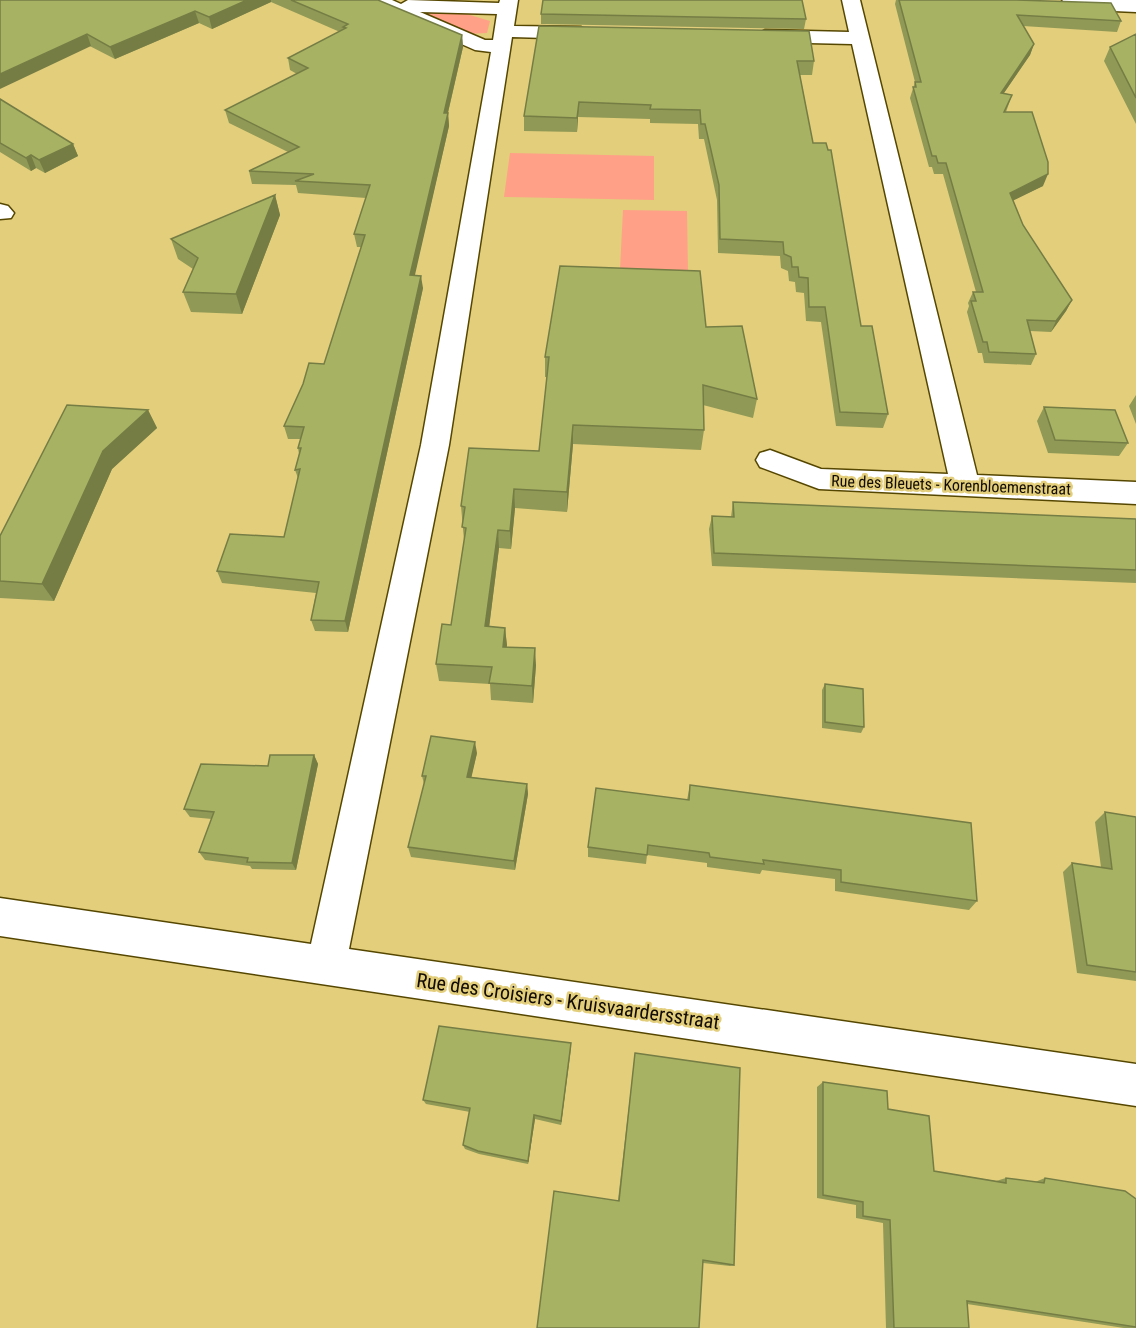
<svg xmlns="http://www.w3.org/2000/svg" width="1136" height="1328" font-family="'Roboto Condensed',sans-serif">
<rect width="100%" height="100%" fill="#e3ce7c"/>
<path fill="#ffa087" d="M 426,11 L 460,12 L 490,21 L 487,33 L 467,34 L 420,13 Z
M 510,153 L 654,156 L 654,200 L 504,197 Z
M 623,210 L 687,211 L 688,273 L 620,270 Z"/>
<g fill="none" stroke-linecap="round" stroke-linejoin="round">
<g stroke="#564700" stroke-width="3">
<path id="minor" d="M 368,0 L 392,0 L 401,4 L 408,0 L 499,3 L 500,0 L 518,0 L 514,26 L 581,27 L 590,33 L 581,39 L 512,37 L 449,445 L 349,949 L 1136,1064 L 1136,1106 L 0,936 L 0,898 L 311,944 L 421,445 L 491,52 L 475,50 L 371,4 ZM 420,12 L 497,14 L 493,40 L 485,40 Z
M 842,0 L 860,0 L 977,475 L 1136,482 L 1136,504 L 819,489 L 760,467 L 756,460 L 760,453 L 770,450 L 821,469 L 948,474 L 852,44 L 765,42 L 755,36 L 765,30 L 849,32 Z
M 1063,0 L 1136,0 L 1136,12 L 1069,9 L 1060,4 Z
M 0,204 L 8,206 L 14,213 L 11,218 L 0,219 Z"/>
</g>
<use href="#minor" fill="#fff" fill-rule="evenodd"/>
</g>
<path fill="#909955" d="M 0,0 L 378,0 L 462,35 L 463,47 L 448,113 L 449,126 L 414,276 L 423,288 L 348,632 L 315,631 L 311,620 L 316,593 L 222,583 L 217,571 L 284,537 L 298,478 L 295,470 L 299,454 L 298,448 L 301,439 L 288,439 L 284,426 L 324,364 L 361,247 L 357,247 L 354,234 L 366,198 L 298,193 L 296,185 L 252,184 L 249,171 L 288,152 L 229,123 L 225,110 L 297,74 L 290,70 L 288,58 L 340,32 L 271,2 L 212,29 L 199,23 L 115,59 Z
M 896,0 L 1016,0 L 1121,21 L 1117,32 L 1023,26 L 1034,44 L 1030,55 L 1004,93 L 1012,95 L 1006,112 L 1043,186 L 1013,200 L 1023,225 L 1072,300 L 1066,311 L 1051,332 L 1030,331 L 1036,354 L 1031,365 L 984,363 L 982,353 L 978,353 L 967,312 L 969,306 L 968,303 L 973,292 L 976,292 L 943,174 L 934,174 L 932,167 L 929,167 L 910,98 L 915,82 L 895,4 Z
M 541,14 L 806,19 L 804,29 L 541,24 Z
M 539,26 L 814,61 L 812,75 L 800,75 L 813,143 L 861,326 L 888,414 L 883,428 L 836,426 L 821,322 L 806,321 L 804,293 L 796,292 L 795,282 L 789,281 L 788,271 L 781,268 L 780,256 L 718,253 L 717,200 L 704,139 L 699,139 L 698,124 L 650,123 L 650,119 L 578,117 L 577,132 L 524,131 L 524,116 Z
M 1136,34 L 1136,124 L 1104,61 L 1110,47 Z
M 0,99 L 73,144 L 78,156 L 45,173 L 36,168 L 31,171 L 0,152 Z
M 275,195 L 280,215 L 242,314 L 191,312 L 183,292 L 193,269 L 178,259 L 171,239 Z
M 706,327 L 757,399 L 753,418 L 703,405 L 704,430 L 701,450 L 573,444 L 567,512 L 515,508 L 511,549 L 499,548 L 489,627 L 505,628 L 507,647 L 536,665 L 533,703 L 491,700 L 490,684 L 439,681 L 436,664 L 451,625 L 464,540 L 461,506 L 539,451 L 547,377 L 545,377 L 545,357 Z
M 1136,395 L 1136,424 L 1129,406 Z
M 1044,407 L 1128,443 L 1119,456 L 1048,453 L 1037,421 Z
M 148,410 L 157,428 L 112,469 L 54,601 L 0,598 L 0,536 Z
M 733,502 L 1136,519 L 1136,583 L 712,566 L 709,529 L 712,516 L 731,517 Z
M 825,684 L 864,727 L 861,733 L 822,728 L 822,690 Z
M 477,753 L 471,777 L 527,784 L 528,794 L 515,870 L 411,857 L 408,847 L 424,784 L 422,776 Z
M 314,755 L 318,764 L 296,870 L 252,869 L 250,866 L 205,860 L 199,852 L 212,819 L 190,817 L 184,809 L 268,766 Z
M 690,785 L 977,901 L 969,910 L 835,891 L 835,879 L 762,870 L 760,874 L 707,867 L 707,863 L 647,855 L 646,864 L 588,857 L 588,847 L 687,800 Z
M 1105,812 L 1136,817 L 1136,981 L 1077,973 L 1063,872 L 1072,863 L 1101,867 L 1095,822 Z
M 571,1043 L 561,1125 L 535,1119 L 528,1164 L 479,1154 L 465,1149 L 463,1145 L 470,1112 L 426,1104 L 423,1100 Z
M 635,1053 L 734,1265 L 730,1266 L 703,1263 L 618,1200 Z
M 823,1082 L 888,1109 L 934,1171 L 996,1181 L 1006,1178 L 1035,1182 L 1045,1178 L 1136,1199 L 1136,1328 L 1124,1328 L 967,1304 L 969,1328 L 886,1328 L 883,1223 L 856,1218 L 856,1205 L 817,1198 L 817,1087 Z"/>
<path fill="#757d45" d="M 247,0 L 271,0 L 271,2 L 212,29 L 209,17 Z
M 195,11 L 199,23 L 115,59 L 110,47 Z
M 87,34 L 91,46 L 0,89 L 0,74 Z
M 462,35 L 463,47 L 445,125 L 448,113 L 449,126 L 412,288 L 410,275 L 444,113 Z
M 1034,44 L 1030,55 L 997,103 L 1001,93 Z
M 579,102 L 577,132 L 577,118 Z
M 73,144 L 78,156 L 45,173 L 39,160 Z
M 31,155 L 36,168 L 31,171 L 26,158 Z
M 1048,174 L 1043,186 L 1006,204 L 1010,193 Z
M 275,195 L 280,215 L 242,314 L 236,294 Z
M 421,276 L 423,288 L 348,632 L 345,621 Z
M 1072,300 L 1066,311 L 1051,332 L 1056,321 Z
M 148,410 L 157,428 L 112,469 L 54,601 L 42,584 L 103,451 Z
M 573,425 L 573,444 L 567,512 L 567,492 Z
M 514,489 L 515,508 L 511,549 L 510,531 Z
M 498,530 L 499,548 L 487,644 L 485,626 Z
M 505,628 L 507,645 L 504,664 L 503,647 Z
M 535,648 L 536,665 L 533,703 L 532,686 Z
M 475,742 L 477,753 L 469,788 L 467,777 Z
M 314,755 L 318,764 L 296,870 L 292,863 Z
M 527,784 L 528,794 L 515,870 L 514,861 Z
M 571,1043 L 571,1048 L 561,1125 L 561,1121 Z
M 534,1115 L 535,1119 L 528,1164 L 528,1161 Z"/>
<path fill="#a7b263" stroke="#757d45" stroke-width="1.5" d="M 0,0 L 247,0 L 209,17 L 195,11 L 110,47 L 87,34 L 0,74 Z
M 291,0 L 378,0 L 462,35 L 444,113 L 448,113 L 410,275 L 421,276 L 345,621 L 311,620 L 319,582 L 217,571 L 230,534 L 284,537 L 300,469 L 295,470 L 301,448 L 298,448 L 304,427 L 284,426 L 303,384 L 309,363 L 324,364 L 365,235 L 354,234 L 370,185 L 295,181 L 314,174 L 249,171 L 299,147 L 225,110 L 308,68 L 288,58 L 346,28 L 343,27 L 348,24 Z
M 543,0 L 802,0 L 806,19 L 541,14 Z
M 899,0 L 1016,0 L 1111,3 L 1121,21 L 1017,15 L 1034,44 L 1001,93 L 1012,95 L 1004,112 L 1032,112 L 1048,162 L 1048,174 L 1010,193 L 1023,225 L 1072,300 L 1056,321 L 1027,320 L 1036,354 L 989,352 L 987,342 L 983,342 L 971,301 L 976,301 L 973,292 L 983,292 L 946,163 L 938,163 L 936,156 L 932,156 L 913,87 L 916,87 L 915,82 L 921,82 Z
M 539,26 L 809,31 L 814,61 L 797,61 L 813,143 L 826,143 L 828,150 L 831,150 L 861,326 L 872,326 L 888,414 L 840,412 L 825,307 L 809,307 L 808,278 L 799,277 L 798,267 L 792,267 L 791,257 L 784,254 L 783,242 L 720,239 L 719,185 L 705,124 L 701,124 L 700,110 L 650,109 L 651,105 L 579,102 L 577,118 L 524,116 Z
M 1136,34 L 1136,98 L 1110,47 Z
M 0,99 L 73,144 L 39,160 L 31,155 L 26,158 L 0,143 Z
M 275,195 L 236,294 L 183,292 L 198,258 L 171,239 Z
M 560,266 L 700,271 L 706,327 L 742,326 L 757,399 L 703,385 L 704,430 L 573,425 L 567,492 L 514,489 L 510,531 L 498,530 L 485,626 L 505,628 L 503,647 L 535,648 L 532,686 L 489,683 L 492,667 L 436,664 L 442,624 L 451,625 L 466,528 L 462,527 L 465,507 L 461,506 L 469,448 L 539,451 L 549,357 L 545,357 Z
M 67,405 L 148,410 L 103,451 L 42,584 L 0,581 L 0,536 Z
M 1044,407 L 1115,410 L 1128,443 L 1055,440 Z
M 733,502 L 1136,519 L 1136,570 L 714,553 L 712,516 L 734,517 Z
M 825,684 L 863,689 L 864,727 L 825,722 Z
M 431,736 L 475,742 L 467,777 L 527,784 L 514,861 L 408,847 L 426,776 L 422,776 Z
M 270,755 L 314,755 L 292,863 L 247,862 L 248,858 L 199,852 L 214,812 L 184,809 L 201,764 L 268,766 Z
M 690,785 L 971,823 L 977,901 L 841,882 L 841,870 L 763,860 L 764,864 L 710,857 L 709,853 L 648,845 L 647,855 L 588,847 L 596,788 L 689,800 Z
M 1105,812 L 1136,817 L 1136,972 L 1087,965 L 1072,863 L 1112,869 Z
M 439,1026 L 571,1043 L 561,1121 L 534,1115 L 528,1161 L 478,1151 L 463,1145 L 470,1108 L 423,1100 Z
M 635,1053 L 740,1068 L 734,1265 L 703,1260 L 699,1328 L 537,1328 L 554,1191 L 619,1201 Z
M 823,1082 L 887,1091 L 888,1109 L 929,1116 L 934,1171 L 1006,1183 L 1006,1178 L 1044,1183 L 1045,1178 L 1125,1191 L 1136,1199 L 1136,1327 L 967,1301 L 969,1328 L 894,1328 L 890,1220 L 863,1216 L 863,1202 L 823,1195 Z"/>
<g text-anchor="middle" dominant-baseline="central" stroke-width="5" stroke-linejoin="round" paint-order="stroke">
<g font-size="16" fill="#110b00" stroke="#e3ce7c">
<text transform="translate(951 485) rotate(2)">Rue des Bleuets - Korenbloemenstraat</text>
</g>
<g font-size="20" fill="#110b00" stroke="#e3ce7c">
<text transform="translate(568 1001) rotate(8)">Rue des Croisiers - Kruisvaardersstraat</text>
</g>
</g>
</svg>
